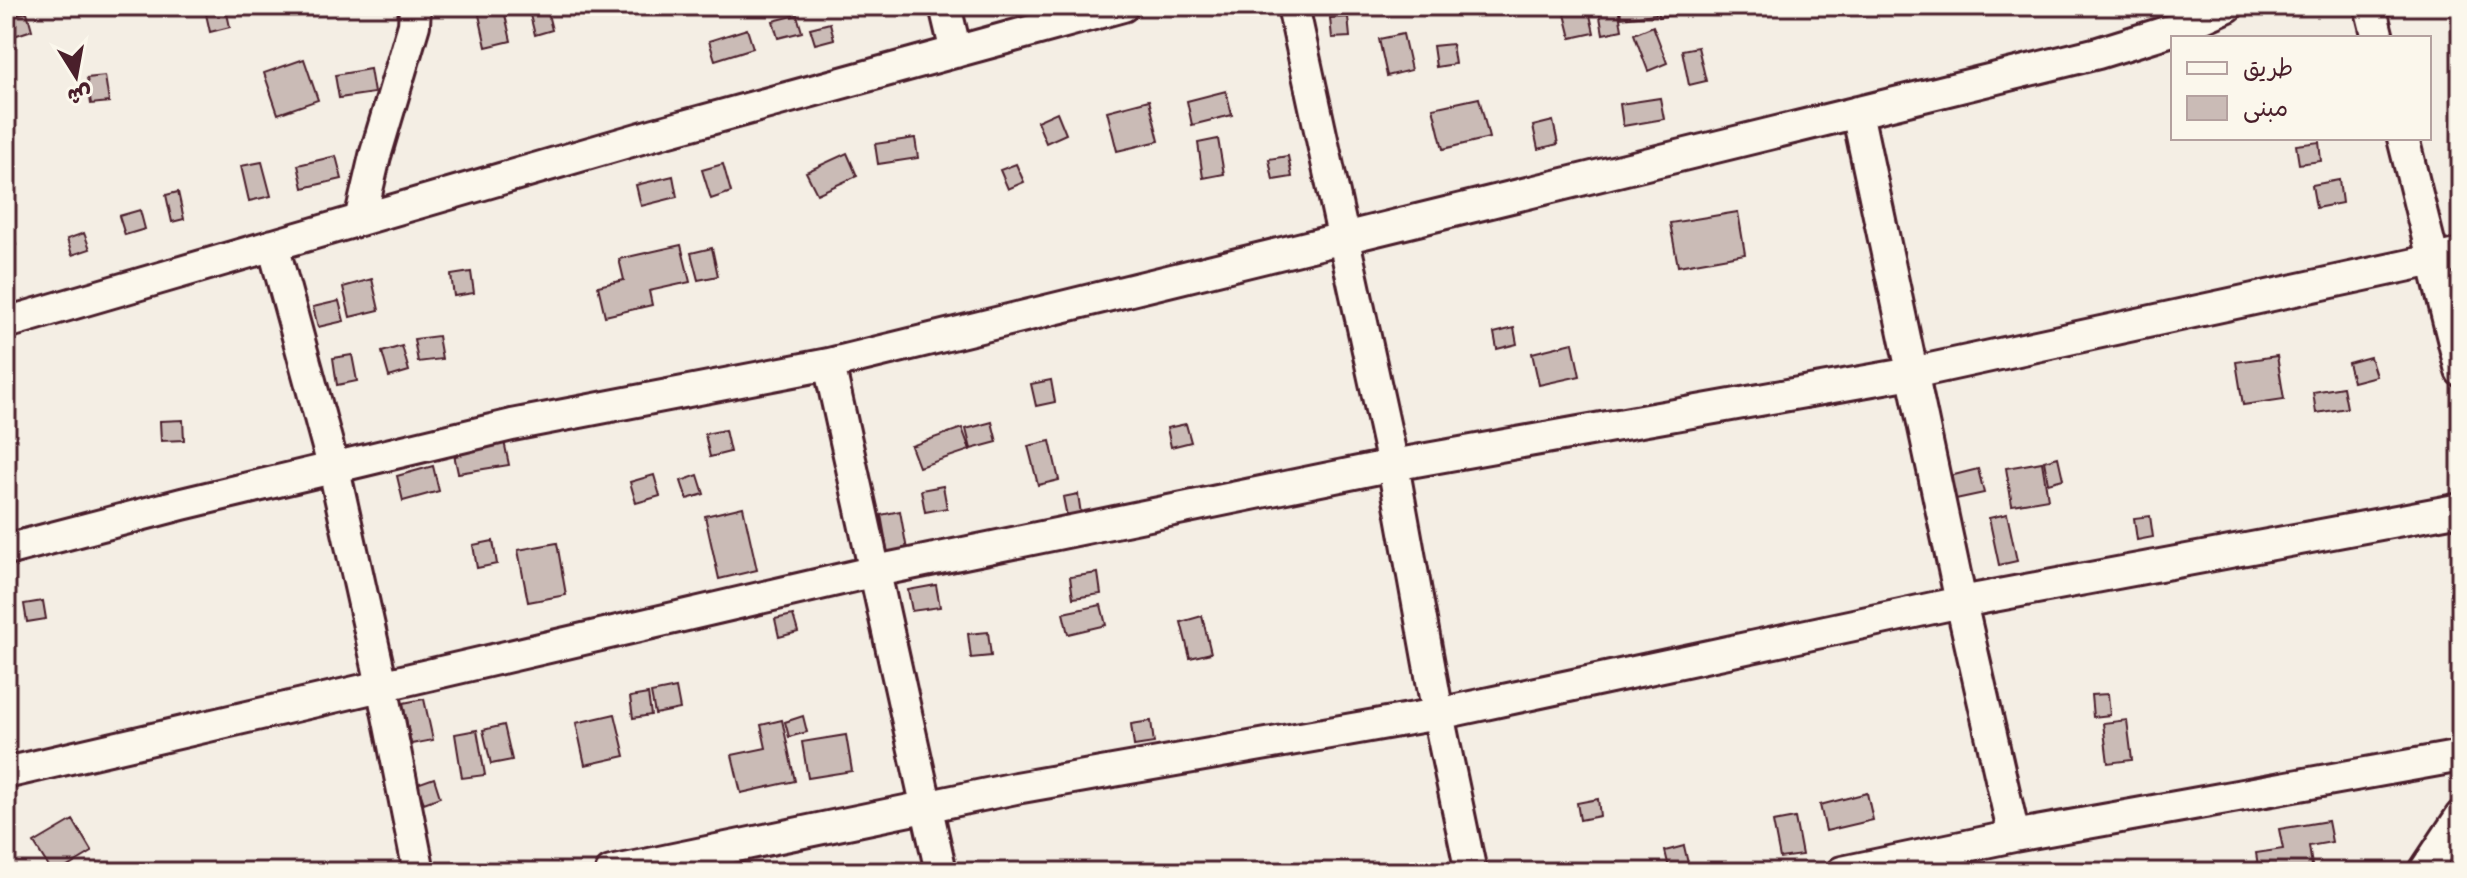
<svg xmlns="http://www.w3.org/2000/svg" width="2467" height="878" font-family="Kalam,'Playpen Sans Arabic',sans-serif">
<rect width="100%" height="100%" fill="#f4eee4"/>
<filter id="ink" filterUnits="userSpaceOnUse"><feTurbulence type="fractalNoise" baseFrequency=".0125" numOctaves="2"/><feDisplacementMap in="SourceGraphic" scale="16" xChannelSelector="R" yChannelSelector="G"/><feConvolveMatrix kernelMatrix="1 2 1 2 8 2 1 2 1" color-interpolation-filters="sRGB"/></filter>
<g filter="url(#ink)">
<path fill="#cabbb6" stroke="#4a1f2b" stroke-width="2" d="M 495,6 L 503,6 L 511,41 L 486,47 L 478,10 Z
M 1563,6 L 1588,6 L 1594,33 L 1571,38 Z
M 1620,6 L 1655,6 L 1656,14 L 1621,18 Z
M 1658,6 L 1678,6 L 1679,14 L 1659,17 Z
M 1618,7 L 1622,30 L 1603,34 L 1599,11 Z
M 226,9 L 230,27 L 210,32 L 206,14 Z
M 547,10 L 552,30 L 535,35 L 530,15 Z
M 27,12 L 32,30 L 14,36 L 8,17 Z
M 797,15 L 802,32 L 778,38 L 773,21 Z
M 1348,17 L 1350,37 L 1332,38 L 1330,18 Z
M 830,23 L 834,39 L 815,44 L 810,28 Z
M 1653,26 L 1667,63 L 1648,71 L 1634,34 Z
M 747,29 L 753,48 L 715,60 L 709,41 Z
M 1403,34 L 1411,70 L 1387,76 L 1379,39 Z
M 1452,44 L 1455,64 L 1436,67 L 1433,46 Z
M 1698,47 L 1706,81 L 1689,85 L 1682,50 Z
M 304,59 L 318,100 L 278,114 L 264,73 Z
M 370,69 L 374,93 L 339,98 L 335,75 Z
M 105,76 L 109,102 L 91,104 L 87,78 Z
M 1226,91 L 1232,115 L 1192,125 L 1187,101 Z
M 1479,98 L 1489,138 L 1443,149 L 1433,108 Z
M 1660,98 L 1664,119 L 1623,126 L 1620,104 Z
M 1149,100 L 1159,141 L 1117,151 L 1107,111 Z
M 1057,112 L 1066,134 L 1046,143 L 1037,121 Z
M 1553,121 L 1558,144 L 1538,149 L 1533,126 Z
M 915,138 L 918,158 L 878,164 L 875,144 Z
M 1218,139 L 1224,174 L 1203,178 L 1198,143 Z
M 2319,142 L 2321,161 L 2299,164 L 2296,145 Z
M 847,153 L 857,176 L 817,194 L 806,172 Z
M 336,156 L 342,179 L 303,188 L 298,165 Z
M 1288,156 L 1292,177 L 1273,180 L 1269,159 Z
M 262,162 L 271,196 L 249,201 L 241,166 Z
M 723,164 L 731,192 L 711,199 L 702,170 Z
M 1016,164 L 1024,182 L 1008,189 L 1000,170 Z
M 673,176 L 677,197 L 641,206 L 636,185 Z
M 2339,180 L 2342,203 L 2316,208 L 2312,185 Z
M 178,192 L 184,219 L 172,222 L 166,195 Z
M 140,210 L 145,229 L 125,235 L 119,216 Z
M 6,211 L 16,245 L 6,249 Z
M 1738,212 L 1745,254 L 1678,266 L 1670,223 Z
M 84,233 L 90,249 L 72,255 L 67,239 Z
M 681,245 L 690,282 L 649,291 L 652,305 L 605,316 L 598,286 L 624,280 L 619,259 Z
M 712,248 L 718,276 L 698,280 L 691,253 Z
M 471,272 L 474,293 L 454,296 L 451,275 Z
M 372,279 L 379,310 L 350,317 L 343,287 Z
M 339,301 L 344,321 L 318,327 L 313,307 Z
M 1514,328 L 1517,344 L 1497,349 L 1494,333 Z
M 438,336 L 442,359 L 418,362 L 414,339 Z
M 1573,343 L 1580,376 L 1539,385 L 1532,353 Z
M 402,346 L 409,371 L 389,377 L 382,352 Z
M 352,355 L 357,381 L 337,385 L 333,358 Z
M 2277,356 L 2284,399 L 2243,405 L 2236,362 Z
M 2370,357 L 2376,376 L 2353,382 L 2348,363 Z
M 1051,380 L 1055,402 L 1036,406 L 1031,384 Z
M 2343,387 L 2347,408 L 2316,413 L 2313,392 Z
M 183,420 L 184,440 L 161,441 L 160,421 Z
M 992,422 L 997,442 L 971,449 L 966,429 Z
M 1186,424 L 1191,442 L 1171,447 L 1167,428 Z
M 962,428 L 970,450 L 919,467 L 911,446 Z
M 725,430 L 730,452 L 710,457 L 705,434 Z
M 504,441 L 509,465 L 458,473 L 453,450 Z
M 1050,441 L 1059,480 L 1038,485 L 1028,446 Z
M 2058,457 L 2063,479 L 2048,483 L 2044,461 Z
M 2042,462 L 2048,499 L 2012,505 L 2006,468 Z
M 433,466 L 439,491 L 403,501 L 397,476 Z
M 1978,469 L 1984,493 L 1951,500 L 1946,477 Z
M 654,475 L 660,496 L 636,503 L 630,482 Z
M 698,475 L 704,494 L 687,499 L 681,481 Z
M 943,486 L 947,508 L 925,512 L 921,490 Z
M 1078,494 L 1081,514 L 1067,517 L 1063,497 Z
M 743,507 L 757,570 L 719,579 L 705,516 Z
M 900,511 L 907,550 L 888,554 L 881,515 Z
M 2007,514 L 2017,561 L 1999,565 L 1989,518 Z
M 2150,516 L 2153,537 L 2137,540 L 2134,518 Z
M 493,541 L 497,564 L 477,568 L 473,545 Z
M 557,543 L 566,595 L 528,602 L 518,550 Z
M 1098,573 L 1101,594 L 1073,598 L 1070,577 Z
M 936,585 L 940,607 L 912,611 L 908,590 Z
M 43,601 L 46,619 L 27,622 L 24,604 Z
M 1101,605 L 1106,625 L 1068,634 L 1063,613 Z
M 793,615 L 798,632 L 779,637 L 775,619 Z
M 1202,616 L 1211,653 L 1190,658 L 1181,622 Z
M 988,632 L 991,656 L 971,658 L 968,634 Z
M 676,688 L 680,709 L 655,714 L 651,693 Z
M 648,694 L 651,715 L 633,718 L 630,697 Z
M 2108,694 L 2110,715 L 2093,717 L 2091,695 Z
M 424,699 L 433,740 L 411,744 L 403,703 Z
M 615,714 L 625,756 L 585,765 L 576,723 Z
M 803,716 L 807,732 L 789,737 L 785,722 Z
M 782,720 L 795,781 L 741,793 L 732,755 L 766,748 L 761,725 Z
M 2127,720 L 2132,760 L 2108,763 L 2103,723 Z
M 1151,721 L 1154,743 L 1134,746 L 1131,724 Z
M 504,725 L 512,760 L 491,764 L 483,730 Z
M 477,730 L 485,775 L 462,778 L 455,734 Z
M 846,735 L 852,771 L 808,778 L 802,742 Z
M 434,778 L 440,797 L 424,803 L 417,784 Z
M 1867,793 L 1873,820 L 1826,831 L 1820,805 Z
M 1598,799 L 1600,816 L 1580,820 L 1577,803 Z
M 1795,818 L 1802,855 L 1780,858 L 1773,822 Z
M 73,820 L 92,852 L 59,872 L 52,872 L 34,843 Z
M 2328,821 L 2332,842 L 2309,846 L 2313,872 L 2259,872 L 2256,853 L 2283,849 L 2279,829 Z
M 1684,846 L 1690,872 L 1670,872 L 1665,851 Z"/>
<g fill="none" stroke-linecap="round" stroke-linejoin="round">
<g stroke="#4a1f2b" stroke-width="36">
<path id="street" d="M 945,6 L 956,52
M 1293,6 L 1393,465 L 1438,714 L 1471,872
M 2370,6 L 2378,38
M 1857,112 L 1961,602 L 2014,836
M 2403,138 L 2461,371
M 360,220 L 375,156 L 414,25 L 415,6
M 273,245 L 334,469 L 382,685 L 419,872
M 6,323 L 655,134 L 1123,6
M 829,364 L 941,872
M 6,550 L 182,504 L 512,425 L 829,364 L 1940,92 L 2098,53 L 2179,28 L 2228,6
M 6,773 L 876,571 L 1393,465 L 1912,373 L 2461,254
M 611,872 L 1016,788 L 1438,714 L 1961,602 L 2461,509
M 1842,872 L 2014,836 L 2461,756
M 2424,872 L 2461,816"/>
</g>
<use href="#street" stroke="#fbf7ec" stroke-width="30"/>
</g>
</g>
<rect width="2467" height="878" fill="none" stroke="#fbf7ec" stroke-width="32"/>
<rect x="16" y="16" width="2435" height="846" fill="none" stroke="#4a1f2b" stroke-width="3" filter="url(#ink)"/>
<rect x="2171" y="36" width="260" height="104" fill="#fbf7ec" stroke="#b4a19f" stroke-width="2"/>
<rect x="2187" y="62" width="40" height="12" fill="#fbf7ec" stroke="#b4a19f" stroke-width="2"/>
<text x="2243" y="76" font-size="24" fill="#4a1f2b">طريق</text>
<rect x="2187" y="96" width="40" height="24" fill="#cabbb6" stroke="#b4a19f" stroke-width="2"/>
<text x="2243" y="116" font-size="24" fill="#4a1f2b">مبنى</text>
<g transform="translate(76 76) rotate(169)" stroke="#fbf7ec" stroke-width="6" paint-order="stroke">
<path d="M0-6L14 30L0 20L-14 30Z" fill="#4a1f2b"/>
<text y="-12" font-size="22" font-weight="bold" text-anchor="middle" fill="#4a1f2b">ش</text>
</g>
</svg>
